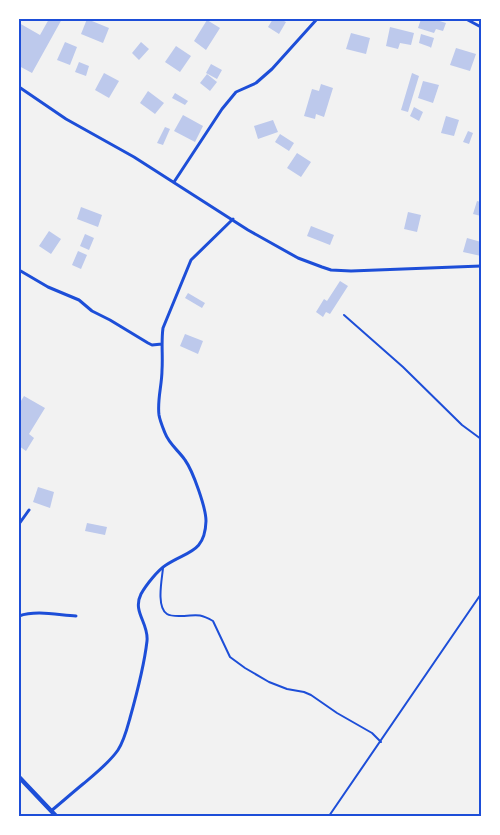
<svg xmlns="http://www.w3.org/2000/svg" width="500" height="835" font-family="Karla,sans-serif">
<rect width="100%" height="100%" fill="#f2f2f2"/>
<path fill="#bdc9ec" d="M 49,19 L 62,19 L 32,73 L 19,66 L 19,23 L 40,35 Z
M 87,19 L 109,28 L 103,43 L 81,34 Z
M 273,19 L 280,19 L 286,22 L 279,34 L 268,27 Z
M 421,19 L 433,19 L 446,23 L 443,31 L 436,29 L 434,33 L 418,28 Z
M 207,20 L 220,28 L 206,50 L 194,41 Z
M 390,27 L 414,33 L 411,45 L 400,43 L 398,49 L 386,46 Z
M 351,33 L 370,38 L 366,54 L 346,49 Z
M 421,34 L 434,38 L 431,48 L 430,47 L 419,43 Z
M 65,42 L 77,47 L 70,65 L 57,60 Z
M 141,42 L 149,49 L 139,60 L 132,53 Z
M 176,46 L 191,56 L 180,72 L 165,62 Z
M 456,48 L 476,54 L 470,71 L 450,65 Z
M 79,62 L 89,66 L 86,76 L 75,72 Z
M 211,64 L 222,70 L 217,79 L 206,73 Z
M 104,73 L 119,81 L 109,98 L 95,90 Z
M 412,73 L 419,76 L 408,112 L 401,110 Z
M 207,74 L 217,82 L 210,91 L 200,83 Z
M 423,81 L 439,85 L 433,103 L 418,98 Z
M 321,84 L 333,88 L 324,117 L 316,114 L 315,119 L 304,116 L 312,89 L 319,91 Z
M 148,91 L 164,103 L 155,114 L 140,103 Z
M 175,93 L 188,101 L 185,105 L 172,98 Z
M 414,107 L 423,112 L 419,121 L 410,116 Z
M 183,115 L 203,126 L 195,142 L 174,131 Z
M 446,116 L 459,120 L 454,136 L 441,133 Z
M 273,120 L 278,132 L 258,139 L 254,126 Z
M 165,127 L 170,129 L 163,145 L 157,143 Z
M 468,131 L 473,133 L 469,144 L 463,142 Z
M 280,134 L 294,143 L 289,151 L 275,142 Z
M 297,153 L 311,162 L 301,177 L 287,168 Z
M 477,201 L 481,202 L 481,216 L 473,214 Z
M 81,207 L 102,215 L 98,227 L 77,219 Z
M 408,212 L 421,215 L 417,232 L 404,229 Z
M 311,226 L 334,235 L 330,245 L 307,236 Z
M 49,231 L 61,239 L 51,254 L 39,246 Z
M 85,234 L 94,238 L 89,250 L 80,246 Z
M 467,238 L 481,242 L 481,256 L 463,252 Z
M 78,251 L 87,255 L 81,269 L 72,265 Z
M 340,281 L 348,286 L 330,314 L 326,312 L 323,317 L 316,312 L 324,299 L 327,301 Z
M 188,293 L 205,303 L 202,308 L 185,298 Z
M 185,334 L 203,341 L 198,354 L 180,346 Z
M 24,396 L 45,408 L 29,434 L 34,438 L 26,451 L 19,446 L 19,404 Z
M 38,487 L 54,492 L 50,508 L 33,502 Z
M 87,523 L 107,527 L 105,535 L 85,531 Z"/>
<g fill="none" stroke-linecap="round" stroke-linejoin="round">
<path stroke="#1d4ed8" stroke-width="2" d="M 344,315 L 403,367 L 462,425 L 481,439
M 163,568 C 162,579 156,607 167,614 C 170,616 175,616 179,616 C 196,616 197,612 213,621 L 230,657 L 245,668 L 269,682 L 287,689 L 304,692 L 311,695 L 337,713 L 372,733 L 381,742
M 329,816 L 481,594"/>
<path stroke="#1d4ed8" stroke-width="3" d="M 466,19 L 481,27
M 19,87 L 66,119 L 134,157 L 248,230 L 298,258 L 322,267 L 331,270 L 351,271 L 481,266
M 174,182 L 222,109 L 236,92 L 256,83 L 272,69 L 317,19
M 19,270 L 48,287 L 79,300 L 92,311 L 110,320 L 148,343 L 152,345 L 162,344
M 19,524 L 29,510
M 19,616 C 36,610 58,615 76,616
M 51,811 C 62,802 72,793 83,784 C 95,774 109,763 118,750 C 124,741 127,729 130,718 C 137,693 144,667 147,641 C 149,623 132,612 141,594 C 146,585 158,570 166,565 C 187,551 205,553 206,521 C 206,508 193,471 185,460 C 179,451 169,444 165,433 C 163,428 160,421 159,415 C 157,400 162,385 162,370 C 163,356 161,342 163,328 L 191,260 L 233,219"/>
<path stroke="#1d4ed8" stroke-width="4.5" d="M 19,777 L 56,816"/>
</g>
<rect width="500" height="835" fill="none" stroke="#ffffff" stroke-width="40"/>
<rect x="20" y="20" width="460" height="795" fill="none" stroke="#1d4ed8" stroke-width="2"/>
</svg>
